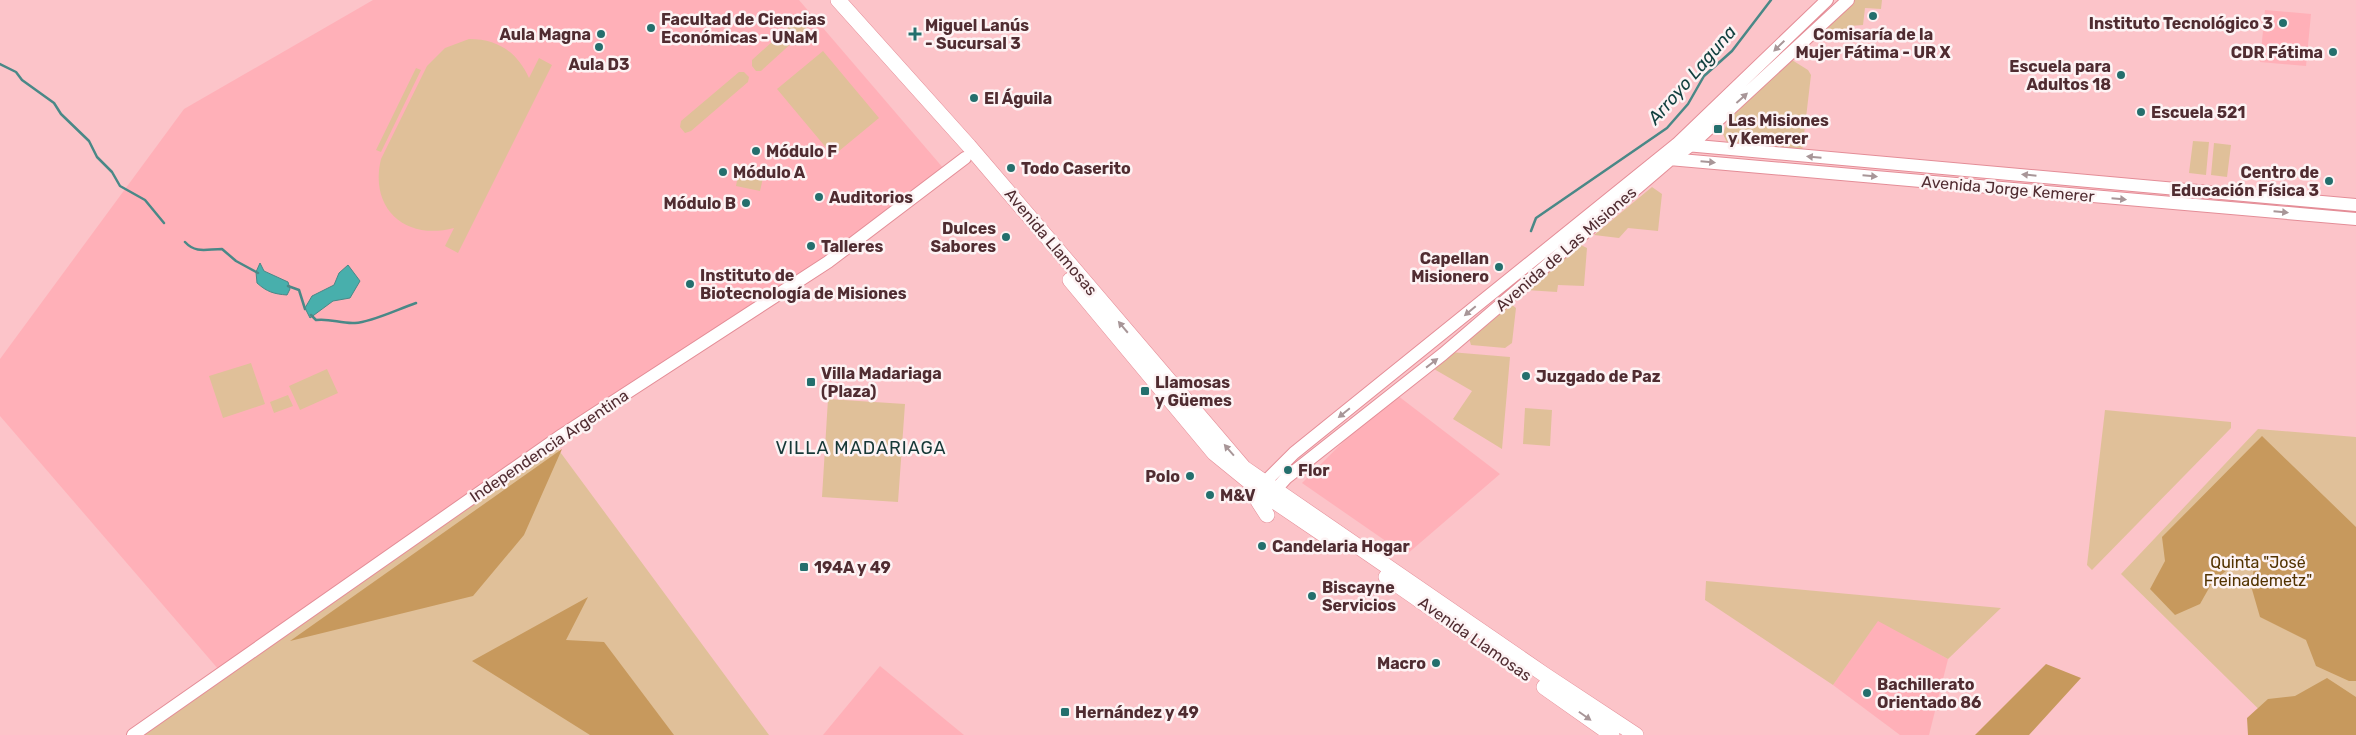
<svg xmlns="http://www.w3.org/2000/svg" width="2356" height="735" font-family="Rubik,sans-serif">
<rect width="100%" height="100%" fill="#fcc4c9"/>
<path fill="#ffb0b8" d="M 373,0 L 799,0 L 944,169 L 842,247 L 219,670 L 0,416 L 0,359 L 184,109 Z
M 2265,10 L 2311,14 L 2306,66 L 2260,62 Z
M 1393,392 L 1500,474 L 1406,555 L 1302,483 Z
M 1878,620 L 1948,659 L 1929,735 L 1900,735 L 1833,685 Z
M 880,666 L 964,735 L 823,735 Z"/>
<path fill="#e0c099" d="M 1851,0 L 1882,0 L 1881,9 L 1865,8 L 1863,25 L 1850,26 L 1839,34 L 1824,32 L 1825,28 Z
M 802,19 L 807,24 L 806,30 L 761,71 L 756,71 L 752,66 L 752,60 L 796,20 Z
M 469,39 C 498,39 517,52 529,78 L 539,58 L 552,65 L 458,253 L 445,246 L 454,228 C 405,241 369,208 381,159 L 427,66 L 445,48 Z
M 823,51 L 879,118 L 833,156 L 777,89 Z
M 1792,60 L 1808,70 L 1811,75 L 1802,152 L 1730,149 L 1723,134 L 1728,120 Z
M 416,68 L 421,70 L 381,152 L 376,150 Z
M 739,72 L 744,72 L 749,77 L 748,82 L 691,131 L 685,133 L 680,127 L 681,121 Z
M 2193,141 L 2209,142 L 2206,175 L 2189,173 Z
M 2214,143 L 2231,145 L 2227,177 L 2211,175 Z
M 740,164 L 765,169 L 760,191 L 736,186 Z
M 1652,187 L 1662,194 L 1658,231 L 1628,228 L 1619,238 L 1594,235 Z
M 1581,245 L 1587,248 L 1584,286 L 1558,285 L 1557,292 L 1526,290 Z
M 1511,304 L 1516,308 L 1512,343 L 1505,348 L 1471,345 L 1469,338 Z
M 1450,352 L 1510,357 L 1502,449 L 1453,419 L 1472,391 L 1434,369 Z
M 251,363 L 265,404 L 223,418 L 209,376 Z
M 327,369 L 338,393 L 300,410 L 289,386 Z
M 288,395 L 293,406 L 274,413 L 270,402 Z
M 828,399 L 905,404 L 898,502 L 822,497 Z
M 1525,408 L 1552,410 L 1550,446 L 1523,444 Z
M 2105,410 L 2231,422 L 2231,428 L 2092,570 L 2087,565 Z
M 2258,429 L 2356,437 L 2356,735 L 2285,735 L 2121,574 Z
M 555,445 L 769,735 L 144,735 Z
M 1706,581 L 2001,608 L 1948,659 L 1878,621 L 1833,685 L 1705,600 Z"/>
<path fill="#c7995d" d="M 2262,436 L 2356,527 L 2356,681 L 2349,681 L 2316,666 L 2306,640 L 2260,617 L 2251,586 L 2255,561 L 2239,561 L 2213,581 L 2200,604 L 2175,615 L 2150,589 L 2165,561 L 2162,537 Z
M 562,449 L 524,535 L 473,596 L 290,641 Z
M 588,597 L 566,640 L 604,642 L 674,735 L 590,735 L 472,661 Z
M 2046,664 L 2081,678 L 2029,735 L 1975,735 Z
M 2327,678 L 2356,697 L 2356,735 L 2248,735 L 2247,718 L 2268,699 L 2295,696 Z"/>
<path fill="#48afac" stroke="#4a8887" d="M 260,263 L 264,271 L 288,282 L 290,289 L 287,295 C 274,294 267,292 257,283 L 256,272 Z
M 348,265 L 360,281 L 350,298 L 333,301 L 310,318 L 305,308 L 312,296 L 334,285 L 339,273 Z"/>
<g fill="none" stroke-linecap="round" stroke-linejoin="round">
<path stroke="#4a8887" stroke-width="2.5" d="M 0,64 L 16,72 L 22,80 L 54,103 L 61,114 L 89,141 L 97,157 L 112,172 L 120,186 L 145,200 L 164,223
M 1531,231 L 1536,218 L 1667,128 L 1688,104 L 1704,76 L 1732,51 L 1771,0
M 185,242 C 196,254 207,249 222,249 L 236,261 L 258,273
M 288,286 L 299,290 L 305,309
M 311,315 L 316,320 C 330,318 341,324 355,323 C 372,322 398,309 416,303"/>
<g stroke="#e48d97" stroke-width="14">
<path id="major" d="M 1686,145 L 2356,205
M 1669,159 L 2356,219
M 1259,488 L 1294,453 L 1677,144 L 1827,0
M 1270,496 L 1286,478 L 1443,354 L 1671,159 L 1690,146 L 1848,0
M 133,735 L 562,435 L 828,262 L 965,158"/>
</g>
<g stroke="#e48d97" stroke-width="16">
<path id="highway" d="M 838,0 L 969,146 L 1244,468 L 1545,675 L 1636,735
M 1070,280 L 1214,453 L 1268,497 L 1336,543
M 1258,489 L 1258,501 L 1267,515
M 1386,577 L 1465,632
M 1544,687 L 1612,735"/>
</g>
<use href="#major" stroke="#fff" stroke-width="12"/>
<use href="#highway" stroke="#fff" stroke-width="15"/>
</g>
<defs><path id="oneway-solid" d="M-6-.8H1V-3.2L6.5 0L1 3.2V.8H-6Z" transform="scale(1.25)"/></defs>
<g fill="#a89698">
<use href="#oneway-solid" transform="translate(1779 46) rotate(136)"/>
<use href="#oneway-solid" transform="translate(1742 98) rotate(-42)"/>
<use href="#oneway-solid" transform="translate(1814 157) rotate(-175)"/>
<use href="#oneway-solid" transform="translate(1708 162) rotate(5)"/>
<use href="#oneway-solid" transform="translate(2029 175) rotate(-174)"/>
<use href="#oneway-solid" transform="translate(1870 176) rotate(5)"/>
<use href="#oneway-solid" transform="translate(2119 199) rotate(5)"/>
<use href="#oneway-solid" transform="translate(2281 212) rotate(5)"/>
<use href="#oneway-solid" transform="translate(1470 311) rotate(140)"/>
<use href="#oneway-solid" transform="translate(1123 327) rotate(-130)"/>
<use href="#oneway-solid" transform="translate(1432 363) rotate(-38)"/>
<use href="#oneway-solid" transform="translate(1344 413) rotate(141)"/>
<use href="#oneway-solid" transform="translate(1229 450) rotate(-131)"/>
<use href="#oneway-solid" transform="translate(1585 716) rotate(35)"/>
</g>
<g fill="#246f6d" stroke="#fdf3f4" stroke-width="2">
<circle cx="1873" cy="16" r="5"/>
<circle cx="2283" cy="23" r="5"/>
<circle cx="651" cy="28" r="5"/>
<circle cx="601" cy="34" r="5"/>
<path d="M912.5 26.5h5v5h5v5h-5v5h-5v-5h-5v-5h5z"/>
<circle cx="599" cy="47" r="5"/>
<circle cx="2333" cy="52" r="5"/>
<circle cx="2121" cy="75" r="5"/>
<circle cx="974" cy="98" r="5"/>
<circle cx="2141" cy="112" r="5"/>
<rect x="1713" y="124" width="10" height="10" rx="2.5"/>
<circle cx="756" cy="151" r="5"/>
<circle cx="1011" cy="168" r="5"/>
<circle cx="723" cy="172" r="5"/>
<circle cx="2329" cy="181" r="5"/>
<circle cx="819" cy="197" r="5"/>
<circle cx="746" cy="203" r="5"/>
<circle cx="1006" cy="237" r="5"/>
<circle cx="811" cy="246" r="5"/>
<circle cx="1499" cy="267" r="5"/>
<circle cx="690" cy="284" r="5"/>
<circle cx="1526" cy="376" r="5"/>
<rect x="806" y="377" width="10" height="10" rx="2.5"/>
<rect x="1140" y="386" width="10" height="10" rx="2.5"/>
<circle cx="1288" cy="470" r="5"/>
<circle cx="1190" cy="476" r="5"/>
<circle cx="1210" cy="495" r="5"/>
<circle cx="1262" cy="546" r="5"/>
<rect x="799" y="562" width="10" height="10" rx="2.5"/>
<circle cx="1312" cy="596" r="5"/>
<circle cx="1436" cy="663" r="5"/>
<circle cx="1867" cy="693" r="5"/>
<rect x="1060" y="707" width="10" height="10" rx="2.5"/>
</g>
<g text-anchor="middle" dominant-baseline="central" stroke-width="5" stroke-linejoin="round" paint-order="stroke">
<g font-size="16" font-weight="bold" fill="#502c31" stroke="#fdf3f4" text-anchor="start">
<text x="661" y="19">Facultad de Ciencias<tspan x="661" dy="18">Económicas - UNaM</tspan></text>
<text x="2273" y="23" text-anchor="end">Instituto Tecnológico 3</text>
<text x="925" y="25">Miguel Lanús<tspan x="925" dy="18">- Sucursal 3</tspan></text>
<text x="591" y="34" text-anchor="end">Aula Magna</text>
<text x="1873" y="34" text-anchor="middle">Comisaría de la<tspan x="1873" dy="18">Mujer Fátima - UR X</tspan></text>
<text x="2323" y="52" text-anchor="end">CDR Fátima</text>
<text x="599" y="64" text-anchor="middle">Aula D3</text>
<text x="2111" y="66" text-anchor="end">Escuela para<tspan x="2111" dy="18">Adultos 18</tspan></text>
<text x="984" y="98">El Águila</text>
<text x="2151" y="112">Escuela 521</text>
<text x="1728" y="120">Las Misiones<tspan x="1728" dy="18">y Kemerer</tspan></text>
<text x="766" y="151">Módulo F</text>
<text x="1021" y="168">Todo Caserito</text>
<text x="733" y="172">Módulo A</text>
<text x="2319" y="172" text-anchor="end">Centro de<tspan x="2319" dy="18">Educación Física 3</tspan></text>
<text x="829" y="197">Auditorios</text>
<text x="736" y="203" text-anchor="end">Módulo B</text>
<text x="996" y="228" text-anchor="end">Dulces<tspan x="996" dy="18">Sabores</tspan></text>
<text x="821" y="246">Talleres</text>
<text x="1489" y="258" text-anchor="end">Capellan<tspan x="1489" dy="18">Misionero</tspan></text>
<text x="700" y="275">Instituto de<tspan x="700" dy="18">Biotecnología de Misiones</tspan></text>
<text x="821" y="373">Villa Madariaga<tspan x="821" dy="18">(Plaza)</tspan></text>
<text x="1536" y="376">Juzgado de Paz</text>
<text x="1155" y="382">Llamosas<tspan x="1155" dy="18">y Güemes</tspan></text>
<text x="1298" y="470">Flor</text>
<text x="1180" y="476" text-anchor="end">Polo</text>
<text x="1220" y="495">M&amp;V</text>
<text x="1272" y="546">Candelaria Hogar</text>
<text x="814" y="567">194A y 49</text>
<text x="1322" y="587">Biscayne<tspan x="1322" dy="18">Servicios</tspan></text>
<text x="1426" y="663" text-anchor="end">Macro</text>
<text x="1877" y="684">Bachillerato<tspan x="1877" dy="18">Orientado 86</tspan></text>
<text x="1075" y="712">Hernández y 49</text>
</g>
<g font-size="16" fill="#502c31" stroke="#fdf3f4">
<text transform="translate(2008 189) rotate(5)">Avenida Jorge Kemerer</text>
<text transform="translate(1051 242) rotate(50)">Avenida Llamosas</text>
<text transform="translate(1566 249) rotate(-41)">Avenida de Las Misiones</text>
<text transform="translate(549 446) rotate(-34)">Independencia Argentina</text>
<text transform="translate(1475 639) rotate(35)">Avenida Llamosas</text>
</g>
<g font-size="16" fill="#523300" stroke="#fdf3f4">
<text x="2258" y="562">Quinta "José<tspan x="2258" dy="18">Freinademetz"</tspan></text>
</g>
<g font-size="18" font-style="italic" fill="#103f3e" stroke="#fdf3f4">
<text transform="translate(1692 75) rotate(-49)">Arroyo Laguna</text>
</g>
<g font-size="18" letter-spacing="1" fill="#173938" stroke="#fdf3f4">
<text x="861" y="448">VILLA MADARIAGA</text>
</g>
</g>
</svg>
